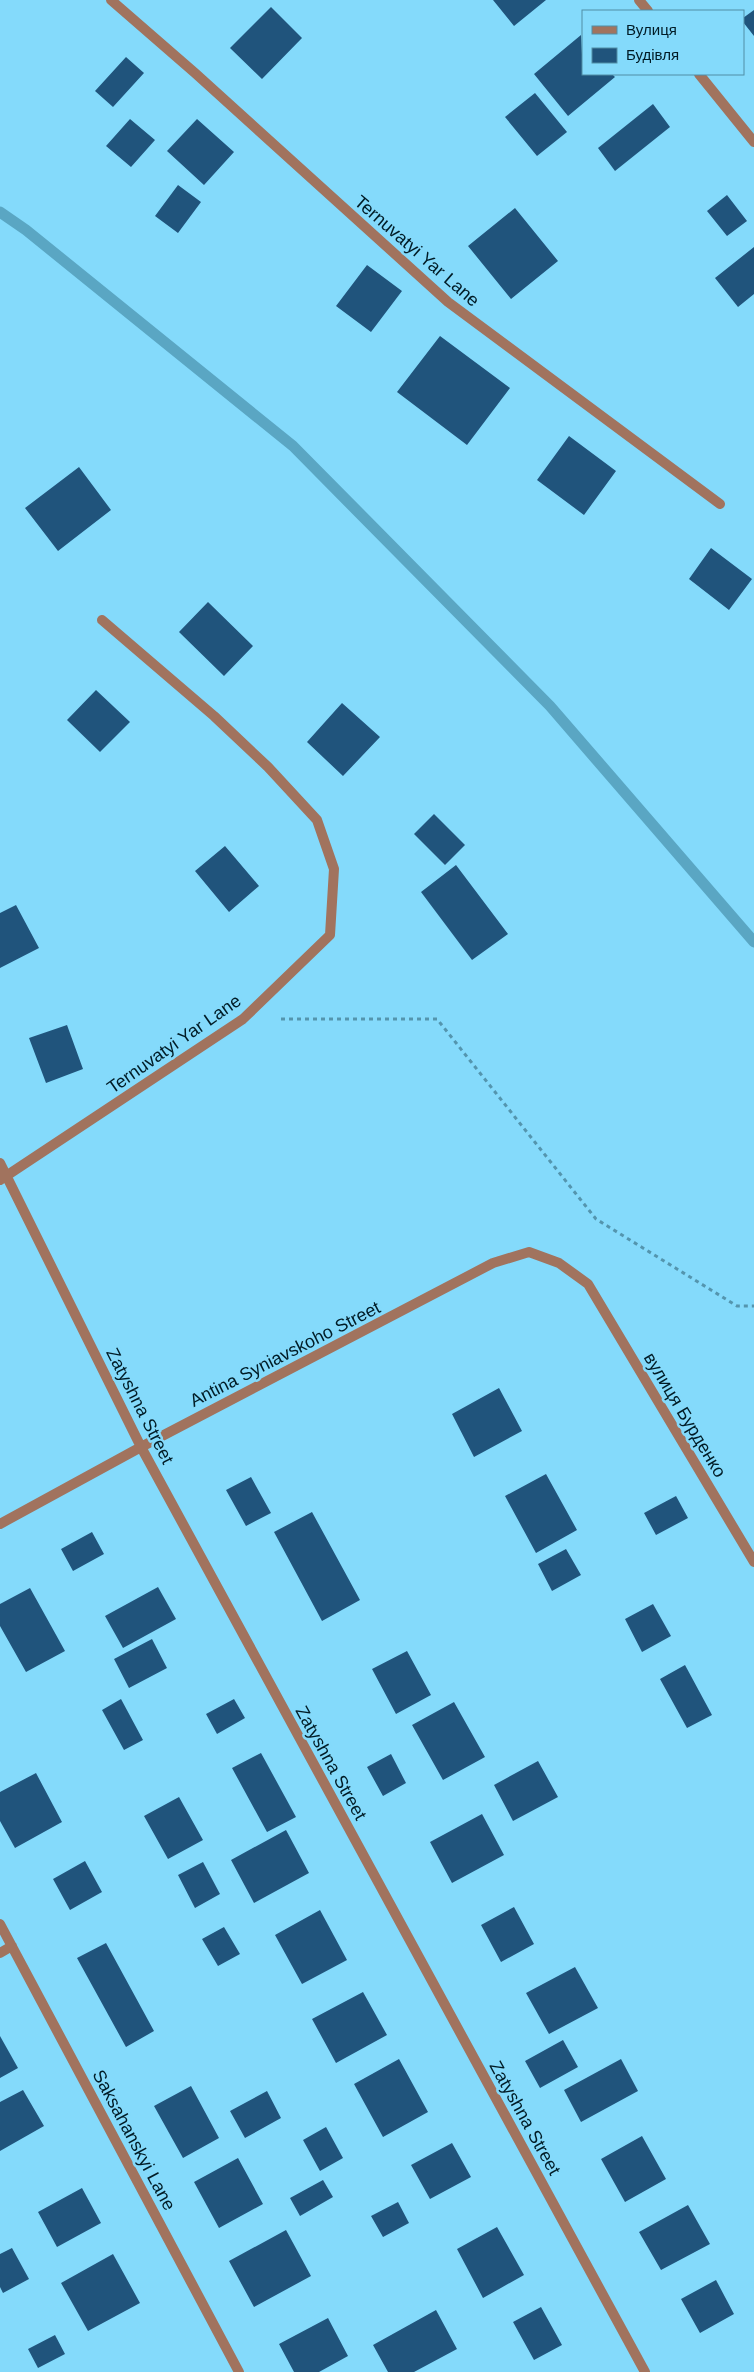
<svg xmlns="http://www.w3.org/2000/svg" width="754" height="2372" font-family="Helvetica,sans-serif">
<rect width="100%" height="100%" fill="#84dafb"/>
<g fill="none" stroke-linecap="round" stroke-linejoin="round">
<path stroke="#5aa6c3" stroke-width="11" d="M 0,212 L 26,230 L 293,446 L 550,706 L 754,942"/>
</g>
<path fill="#20547c" d="M 493,0 L 546,0 L 514,26 Z
M 271,7 L 302,38 L 262,79 L 230,48 Z
M 754,10 L 754,36 L 743,22 L 743,18 Z
M 581,35 L 583,74 L 612,74 L 615,77 L 568,116 L 534,74 Z
M 126,57 L 144,73 L 113,107 L 95,91 Z
M 535,93 L 567,132 L 537,156 L 505,117 Z
M 653,104 L 670,127 L 615,171 L 598,148 Z
M 130,119 L 155,140 L 131,167 L 106,146 Z
M 197,119 L 234,152 L 204,185 L 167,151 Z
M 178,185 L 201,202 L 178,233 L 155,216 Z
M 727,195 L 747,221 L 727,236 L 707,211 Z
M 515,208 L 558,261 L 511,299 L 468,246 Z
M 754,247 L 754,294 L 738,307 L 715,278 Z
M 367,265 L 402,291 L 371,332 L 336,306 Z
M 440,336 L 510,388 L 467,445 L 397,392 Z
M 569,436 L 616,471 L 584,515 L 537,480 Z
M 79,467 L 111,510 L 58,551 L 25,508 Z
M 711,548 L 752,579 L 729,610 L 689,579 Z
M 208,602 L 253,646 L 224,676 L 179,632 Z
M 96,690 L 130,722 L 100,752 L 67,720 Z
M 342,703 L 380,737 L 343,776 L 307,742 Z
M 434,814 L 465,845 L 445,865 L 414,834 Z
M 225,846 L 259,886 L 229,912 L 195,871 Z
M 456,865 L 508,934 L 472,960 L 421,892 Z
M 16,905 L 39,948 L 0,968 L 0,913 Z
M 67,1025 L 83,1069 L 46,1083 L 29,1038 Z
M 499,1388 L 522,1431 L 474,1457 L 452,1414 Z
M 546,1474 L 577,1530 L 536,1553 L 505,1496 Z
M 251,1477 L 271,1513 L 246,1526 L 226,1490 Z
M 676,1496 L 688,1518 L 656,1535 L 644,1513 Z
M 312,1512 L 360,1600 L 322,1621 L 274,1532 Z
M 92,1532 L 104,1554 L 73,1571 L 61,1549 Z
M 566,1549 L 581,1575 L 552,1591 L 538,1564 Z
M 158,1587 L 176,1619 L 123,1648 L 105,1616 Z
M 30,1588 L 65,1651 L 26,1672 L 0,1626 L 0,1604 Z
M 653,1604 L 671,1636 L 642,1652 L 625,1619 Z
M 152,1639 L 167,1668 L 129,1688 L 114,1659 Z
M 407,1651 L 431,1695 L 396,1714 L 372,1669 Z
M 685,1665 L 712,1715 L 687,1728 L 660,1679 Z
M 121,1699 L 143,1740 L 124,1750 L 102,1710 Z
M 234,1699 L 245,1718 L 217,1734 L 206,1714 Z
M 454,1702 L 485,1757 L 443,1780 L 412,1725 Z
M 261,1753 L 296,1817 L 267,1832 L 232,1768 Z
M 391,1754 L 406,1783 L 383,1796 L 367,1767 Z
M 538,1761 L 558,1797 L 513,1821 L 494,1785 Z
M 36,1773 L 62,1822 L 15,1848 L 0,1821 L 0,1792 Z
M 179,1797 L 203,1840 L 168,1859 L 144,1816 Z
M 482,1814 L 504,1855 L 452,1883 L 430,1842 Z
M 286,1830 L 309,1873 L 254,1903 L 231,1860 Z
M 85,1861 L 102,1892 L 70,1910 L 53,1879 Z
M 203,1862 L 220,1894 L 195,1908 L 178,1875 Z
M 514,1907 L 534,1944 L 501,1962 L 481,1925 Z
M 320,1910 L 347,1960 L 302,1984 L 275,1935 Z
M 224,1927 L 240,1954 L 218,1966 L 202,1939 Z
M 106,1943 L 154,2031 L 126,2047 L 77,1958 Z
M 575,1967 L 598,2008 L 549,2034 L 526,1993 Z
M 363,1992 L 387,2035 L 336,2063 L 312,2019 Z
M 0,2036 L 18,2068 L 0,2078 Z
M 563,2040 L 578,2067 L 540,2088 L 525,2061 Z
M 399,2059 L 428,2112 L 383,2137 L 354,2084 Z
M 621,2059 L 638,2091 L 581,2122 L 564,2090 Z
M 191,2086 L 219,2138 L 183,2158 L 154,2106 Z
M 23,2090 L 44,2126 L 0,2151 L 0,2102 Z
M 267,2091 L 281,2118 L 245,2138 L 230,2111 Z
M 326,2127 L 343,2158 L 320,2171 L 303,2140 Z
M 642,2136 L 666,2179 L 625,2202 L 601,2159 Z
M 452,2143 L 471,2177 L 430,2199 L 411,2165 Z
M 238,2158 L 263,2204 L 219,2228 L 194,2182 Z
M 323,2180 L 333,2197 L 300,2216 L 290,2198 Z
M 82,2188 L 101,2223 L 57,2247 L 38,2212 Z
M 398,2202 L 409,2223 L 383,2237 L 371,2216 Z
M 688,2205 L 710,2244 L 661,2270 L 639,2232 Z
M 497,2227 L 524,2275 L 483,2298 L 457,2249 Z
M 286,2230 L 311,2276 L 254,2307 L 229,2261 Z
M 12,2248 L 29,2279 L 3,2293 L 0,2287 L 0,2254 Z
M 113,2254 L 140,2303 L 88,2331 L 61,2283 Z
M 716,2280 L 734,2314 L 700,2333 L 681,2299 Z
M 541,2307 L 562,2345 L 534,2360 L 513,2322 Z
M 436,2310 L 457,2349 L 414,2372 L 388,2372 L 373,2345 Z
M 328,2318 L 348,2356 L 319,2372 L 294,2372 L 279,2344 Z
M 55,2335 L 65,2354 L 38,2368 L 28,2349 Z"/>
<g fill="none" stroke-linecap="round" stroke-linejoin="round">
<path stroke="#5495ae" stroke-width="3" stroke-dasharray="4 4" stroke-linecap="butt" d="M 281,1019 L 437,1019 L 596,1219 L 737,1306 L 754,1306"/>
<path stroke="#a1735e" stroke-width="10" d="M 111,0 L 195,73 L 448,302 L 720,504
M 0,1163 L 141,1447 L 645,2372
M 0,1180 L 243,1019 L 330,935 L 334,869 L 317,820 L 268,767 L 214,716 L 102,620
M 0,1524 L 141,1447 L 493,1263 L 529,1252 L 559,1263 L 588,1284 L 754,1562
M 0,1924 L 239,2372
M 0,1953 L 12,1946"/>
<path stroke="#a1735e" stroke-width="10" d="M 639,0 L 648,11
M 699,74 L 754,142"/>
</g>
<g text-anchor="middle" dominant-baseline="central" stroke-width="5" stroke-linejoin="round" paint-order="stroke">
<g font-size="18" fill="#011c26" stroke="#84dafb">
<text transform="translate(417 251) rotate(41)">Ternuvatyi Yar Lane</text>
<text transform="translate(174 1044) rotate(-35)">Ternuvatyi Yar Lane</text>
<text transform="translate(285 1354) rotate(-27)">Antina Syniavskoho Street</text>
<text transform="translate(140 1406) rotate(63)">Zatyshna Street</text>
<text transform="translate(685 1415) rotate(59)">вулиця Бурденко</text>
<text transform="translate(331 1763) rotate(61)">Zatyshna Street</text>
<text transform="translate(525 2118) rotate(61)">Zatyshna Street</text>
<text transform="translate(134 2140) rotate(62)">Saksahanskyi Lane</text>
</g>
</g>
<rect x="582" y="10" width="162" height="65" fill="#84dafb" stroke="#508ea6"/>
<rect x="592" y="26" width="25" height="8" fill="#a1735e" stroke="#508ea6"/>
<text x="626" y="35" font-size="15" fill="#011c26">Вулиця</text>
<rect x="592" y="48" width="25" height="15" fill="#20547c" stroke="#508ea6"/>
<text x="626" y="60" font-size="15" fill="#011c26">Будівля</text>
</svg>
